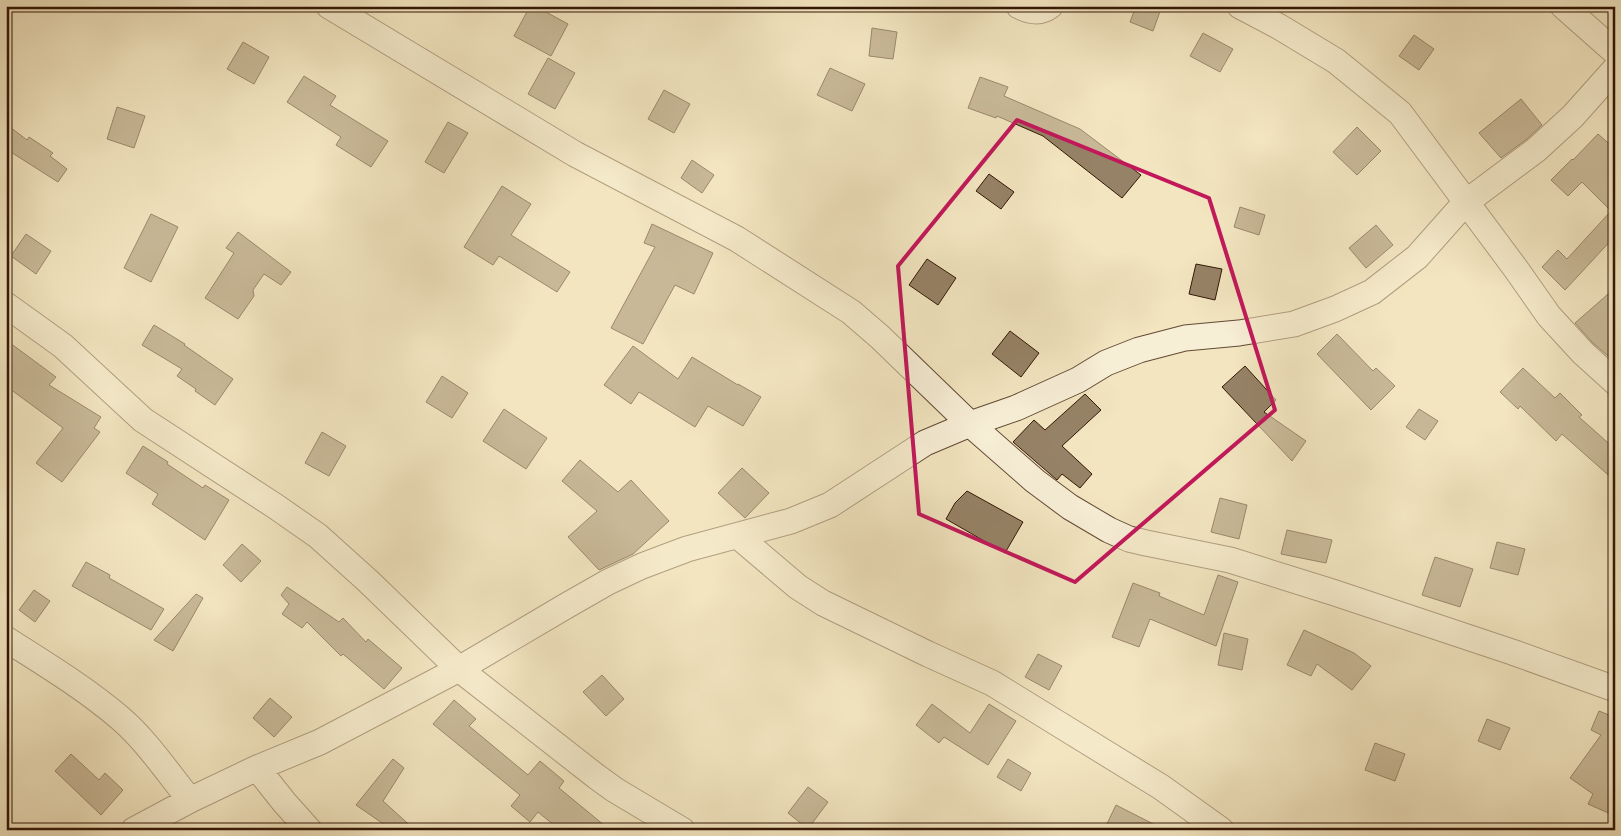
<svg xmlns="http://www.w3.org/2000/svg" width="1621" height="836" font-family="'Libre Caslon Text',serif">
<rect width="100%" height="100%" fill="#f2e5c0"/>
<filter id="stains"><feTurbulence type="fractalNoise" baseFrequency=".004" numOctaves="4"/><feColorMatrix values="0 0 0 0 .2 0 0 0 0 .09 0 0 0 0 .02 0 0 0 .5 -.17"/></filter>
<radialGradient id="worn" r=".72"><stop offset=".6" stop-color="#630" stop-opacity="0"/><stop offset="1" stop-color="#630" stop-opacity=".3"/></radialGradient>
<path fill="#968266" stroke="#331705" d="M 530,6 L 535,6 L 568,24 L 551,56 L 514,36 Z
M 1136,6 L 1162,6 L 1153,31 L 1130,22 Z
M 872,28 L 897,32 L 893,59 L 869,56 Z
M 1203,33 L 1233,49 L 1220,72 L 1190,56 Z
M 1414,35 L 1434,49 L 1419,70 L 1399,56 Z
M 243,42 L 269,57 L 254,84 L 227,69 Z
M 548,58 L 575,73 L 555,109 L 528,94 Z
M 830,68 L 865,84 L 852,111 L 817,95 Z
M 304,76 L 336,96 L 330,105 L 388,141 L 371,167 L 336,145 L 341,137 L 287,102 Z
M 980,77 L 1008,87 L 1004,96 L 1080,129 L 1141,175 L 1122,198 L 1043,136 L 997,116 L 996,118 L 968,108 Z
M 664,90 L 690,104 L 674,133 L 648,119 Z
M 1521,99 L 1542,125 L 1527,139 L 1501,158 L 1479,133 Z
M 117,107 L 145,116 L 134,148 L 107,139 Z
M 448,122 L 468,133 L 444,173 L 425,162 Z
M 6,124 L 27,140 L 29,137 L 53,153 L 50,156 L 67,169 L 58,182 L 6,149 Z
M 1357,127 L 1381,151 L 1357,175 L 1333,152 Z
M 1598,134 L 1615,149 L 1615,236 L 1565,290 L 1542,267 L 1558,250 L 1567,259 L 1611,211 L 1582,182 L 1568,196 L 1551,180 L 1572,159 L 1573,160 Z
M 692,160 L 714,175 L 702,193 L 681,178 Z
M 989,174 L 1014,192 L 1001,209 L 976,191 Z
M 502,186 L 531,204 L 511,235 L 570,272 L 557,292 L 499,256 L 493,265 L 464,247 Z
M 1240,207 L 1265,215 L 1259,235 L 1234,227 Z
M 151,214 L 178,227 L 151,282 L 124,268 Z
M 652,224 L 713,253 L 694,294 L 675,285 L 643,344 L 611,328 L 655,247 L 644,243 Z
M 1376,225 L 1393,245 L 1366,268 L 1349,248 Z
M 238,232 L 291,272 L 281,285 L 264,274 L 253,290 L 254,296 L 238,319 L 205,298 L 234,253 L 226,248 Z
M 26,234 L 51,251 L 36,274 L 11,256 Z
M 927,259 L 956,278 L 938,305 L 909,285 Z
M 1196,264 L 1222,269 L 1215,300 L 1189,294 Z
M 1615,288 L 1615,362 L 1593,343 L 1575,323 Z
M 154,325 L 185,344 L 184,345 L 233,379 L 215,405 L 195,391 L 196,389 L 177,376 L 182,369 L 142,345 Z
M 1010,331 L 1039,353 L 1021,377 L 992,354 Z
M 1337,334 L 1373,371 L 1376,368 L 1395,386 L 1371,410 L 1317,354 Z
M 6,340 L 56,377 L 49,385 L 101,417 L 94,428 L 100,432 L 62,482 L 36,463 L 63,428 L 6,386 Z
M 633,346 L 678,379 L 692,357 L 738,385 L 738,384 L 761,397 L 743,426 L 708,406 L 695,427 L 639,392 L 631,404 L 604,385 Z
M 1245,366 L 1276,400 L 1264,412 L 1306,441 L 1292,461 L 1222,387 Z
M 1523,368 L 1555,398 L 1560,393 L 1582,415 L 1579,417 L 1615,449 L 1615,481 L 1562,434 L 1556,441 L 1520,406 L 1518,409 L 1500,392 Z
M 442,376 L 468,393 L 452,418 L 426,402 Z
M 1085,394 L 1101,410 L 1062,446 L 1092,474 L 1080,488 L 1062,474 L 1057,480 L 1013,442 L 1034,420 L 1045,430 Z
M 504,409 L 547,438 L 526,469 L 483,441 Z
M 1419,409 L 1438,421 L 1425,440 L 1406,427 Z
M 322,432 L 346,446 L 329,476 L 305,463 Z
M 143,446 L 168,462 L 167,464 L 203,488 L 205,485 L 229,500 L 205,540 L 152,504 L 158,494 L 126,473 Z
M 580,460 L 618,492 L 631,480 L 669,521 L 633,554 L 599,570 L 568,537 L 597,511 L 562,481 Z
M 742,468 L 769,493 L 745,518 L 718,493 Z
M 967,491 L 1023,522 L 1005,553 L 946,519 L 955,503 Z
M 1220,498 L 1247,505 L 1239,539 L 1211,532 Z
M 1287,530 L 1332,540 L 1326,563 L 1281,554 Z
M 1497,542 L 1525,549 L 1518,575 L 1490,568 Z
M 242,544 L 261,561 L 241,582 L 223,565 Z
M 1435,557 L 1473,569 L 1460,607 L 1422,595 Z
M 86,562 L 110,575 L 109,578 L 164,609 L 151,630 L 72,586 Z
M 1218,575 L 1238,582 L 1216,646 L 1150,619 L 1139,647 L 1112,637 L 1133,583 L 1160,593 L 1159,596 L 1204,615 Z
M 287,587 L 339,622 L 343,618 L 366,642 L 368,639 L 402,668 L 384,689 L 343,654 L 341,656 L 307,622 L 302,628 L 282,614 L 289,604 L 281,595 Z
M 34,590 L 50,601 L 35,622 L 19,610 Z
M 196,594 L 203,598 L 173,651 L 154,640 Z
M 1304,630 L 1354,653 L 1371,666 L 1352,690 L 1317,664 L 1311,676 L 1287,665 Z
M 1224,633 L 1248,639 L 1242,670 L 1218,665 Z
M 1038,654 L 1062,666 L 1049,690 L 1025,677 Z
M 602,675 L 624,699 L 606,716 L 583,692 Z
M 270,698 L 292,717 L 274,737 L 253,718 Z
M 454,700 L 476,719 L 469,726 L 528,775 L 540,761 L 564,781 L 559,788 L 610,830 L 560,830 L 538,812 L 530,822 L 511,806 L 520,795 L 433,724 Z
M 932,704 L 970,733 L 989,704 L 1016,721 L 988,765 L 944,737 L 939,743 L 916,725 Z
M 1599,711 L 1614,717 L 1615,716 L 1615,816 L 1588,804 L 1593,794 L 1570,778 L 1601,735 L 1591,730 Z
M 1487,719 L 1510,728 L 1500,750 L 1478,741 Z
M 1375,743 L 1405,754 L 1395,781 L 1365,770 Z
M 71,754 L 99,780 L 105,773 L 123,790 L 101,815 L 55,771 Z
M 393,759 L 404,768 L 383,801 L 415,830 L 392,830 L 356,805 Z
M 1008,759 L 1031,773 L 1021,791 L 997,777 Z
M 808,787 L 828,802 L 808,829 L 788,813 Z
M 1116,805 L 1165,830 L 1104,830 Z"/>
<g fill="none" stroke-linecap="round" stroke-linejoin="round">
<g stroke="#634a34" stroke-width="27">
<path id="minor" d="M 329,6 L 575,154 L 737,239 L 851,312 L 880,337 L 970,424 L 1035,481 L 1070,507 L 1109,530 L 1129,539 L 1146,543 L 1230,560 L 1332,592 L 1512,652 L 1615,689
M 1019,6 C 1029,11 1040,14 1050,6
M 1240,6 L 1278,26 L 1336,61 L 1400,113 L 1516,269 L 1549,316 L 1583,353 L 1615,382
M 1563,6 L 1615,52
M 6,305 L 63,346 L 143,420 L 275,506 L 318,536 L 368,581 L 459,669 L 597,777 L 615,790 L 682,830
M 739,537 L 798,587 L 823,603 L 928,654 L 992,683 L 1161,787 L 1221,830
M 6,639 C 45,664 85,688 120,718 C 146,740 168,773 190,800
M 257,768 L 284,802 L 309,830
M 134,830 L 190,800 L 257,768 L 320,742 L 459,669 L 566,606 L 608,582 L 642,566 L 687,549 L 791,521 L 830,505 L 925,443 L 970,424 L 1016,408 L 1078,380 L 1106,363 L 1139,350 L 1185,338 L 1239,333 L 1294,324 L 1335,309 L 1372,292 L 1417,257 L 1465,203 L 1536,150 L 1573,116 L 1615,69"/>
</g>
<use href="#minor" stroke="#f7eed6" stroke-width="25"/>
</g>
<path d="M0 0H1621V836H0ZM 1017,120 L 1209,198 L 1275,410 L 1075,582 L 919,514 L 898,266 Z" fill="#f2e5c0" fill-opacity=".55" fill-rule="evenodd"/>
<path fill="none" stroke="#c2185b" stroke-width="4" stroke-linejoin="round" d="M 1017,120 L 1209,198 L 1275,410 L 1075,582 L 919,514 L 898,266 Z"/>
<rect width="1621" height="836" fill="none" stroke="#f2e5c0" stroke-width="25"/>
<rect x="8" y="8" width="1606" height="821" fill="none" stroke="#331705" stroke-width="2.5"/>
<rect x="12" y="12" width="1596" height="811" fill="none" stroke="#331705"/>
<rect width="100%" height="100%" filter="url(#stains)"/>
<rect width="100%" height="100%" fill="url(#worn)"/>
</svg>
